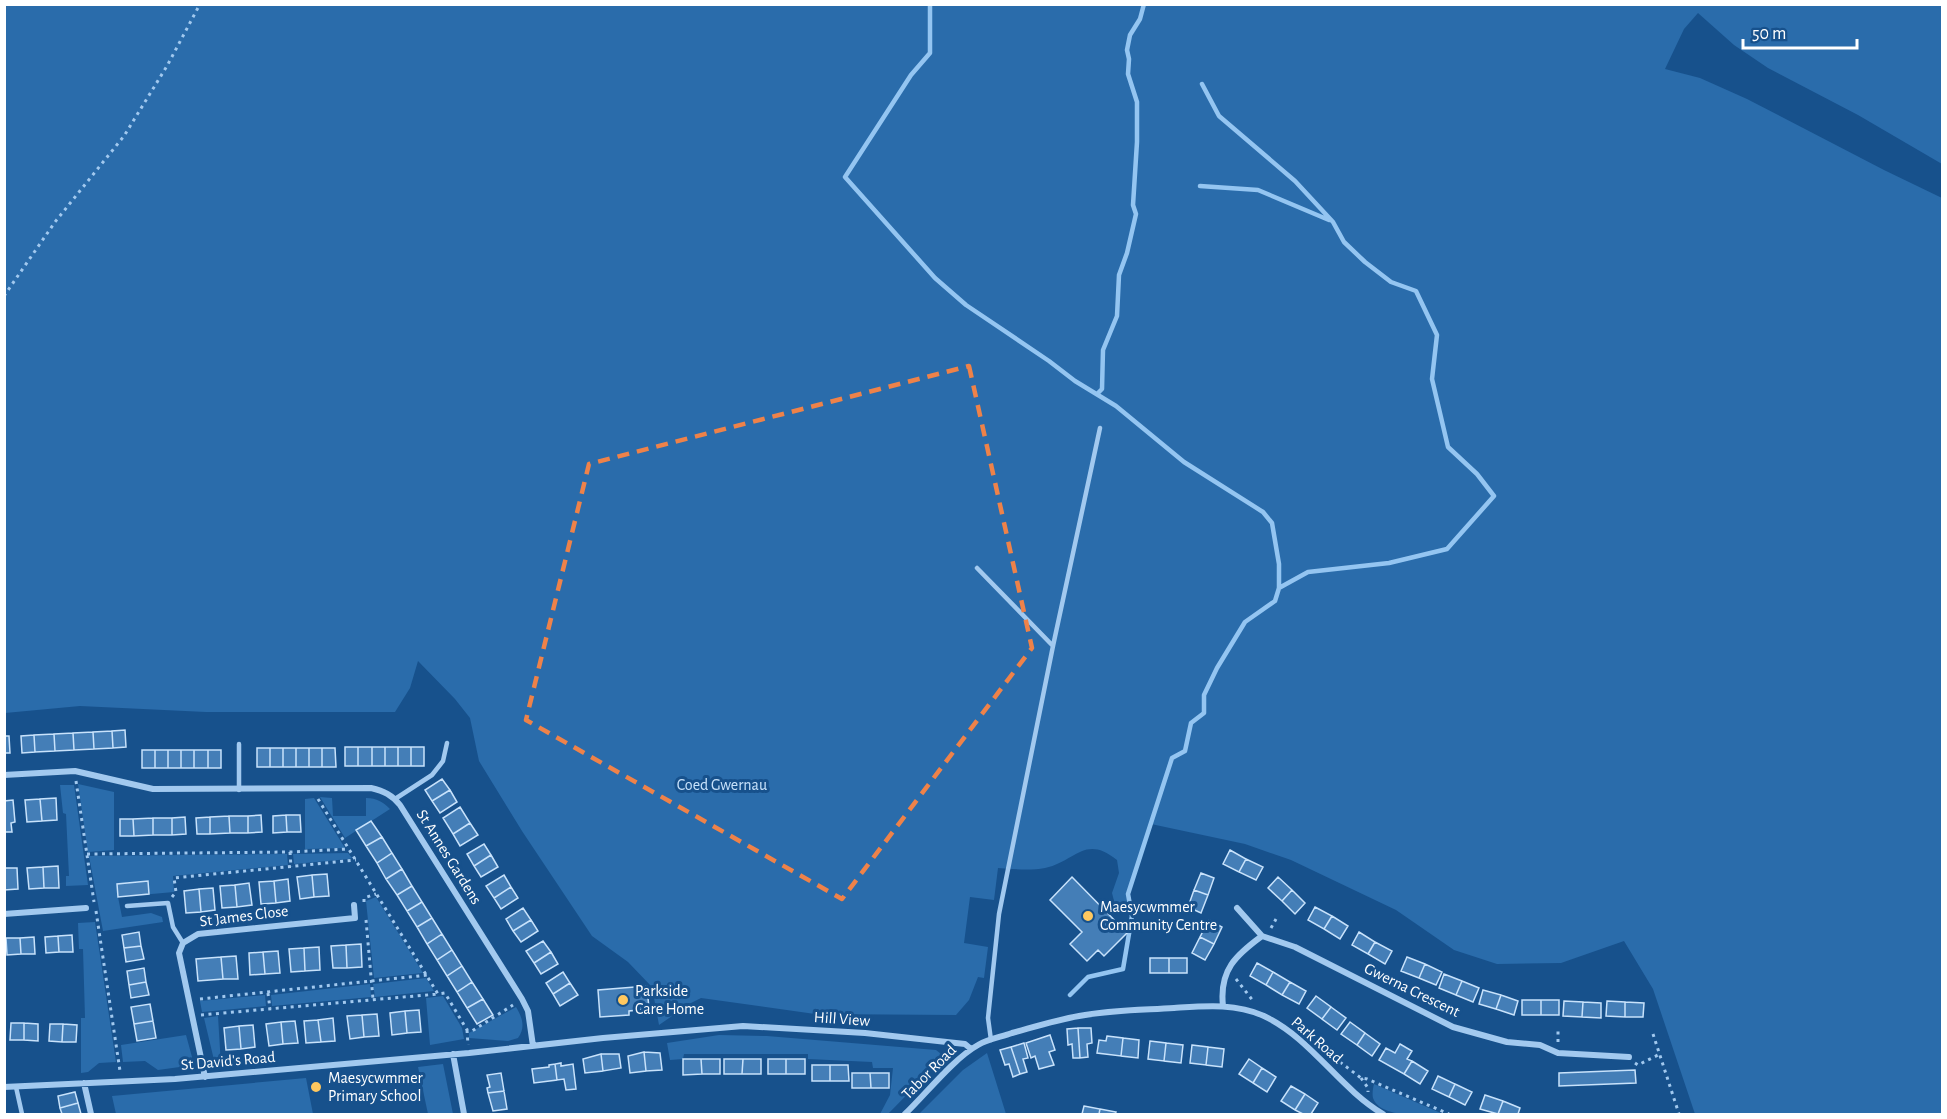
<svg xmlns="http://www.w3.org/2000/svg" width="1947" height="1119" font-family="'Alegreya Sans',sans-serif">
<rect width="100%" height="100%" fill="#17518c"/>
<path fill="#2a6cab" d="M 5,5 L 1942,5 L 1942,164 L 1858,115 L 1768,68 L 1734,45 L 1698,13 L 1684,29 L 1665,69 L 1700,78 L 1747,99 L 1884,170 L 1942,198 L 1942,1114 L 1695,1114 L 1653,989 L 1624,941 L 1561,963 L 1497,964 L 1454,950 L 1396,910 L 1291,860 L 1245,844 L 1151,824 L 1128,894 L 1131,908 L 1116,909 L 1112,893 L 1119,873 L 1117,860 C 1085,834 1076,861 1045,868 C 1030,871 1013,869 998,868 L 994,900 L 970,897 L 964,943 L 988,947 L 984,978 L 978,977 L 969,1000 L 956,1015 L 815,1014 L 701,998 L 691,1003 L 659,1025 L 652,987 L 628,962 L 592,936 L 522,831 L 479,761 L 470,718 L 455,699 L 418,661 L 410,688 L 395,712 L 206,712 L 80,706 L 5,713 Z
M 78,784 L 114,792 L 114,850 L 88,852 Z
M 60,785 L 74,785 L 88,885 L 66,886 L 66,876 L 69,876 L 66,814 L 63,813 Z
M 320,797 L 332,798 L 333,816 L 366,816 L 366,798 C 377,798 383,802 390,809 L 345,838 Z
M 314,798 L 345,848 L 305,849 L 305,799 Z
M 348,853 L 352,858 L 349,859 L 294,864 L 293,854 Z
M 287,854 L 288,865 L 173,876 L 174,892 L 118,897 L 122,917 L 151,913 L 162,917 L 163,922 L 103,931 L 89,856 Z
M 376,897 L 423,973 L 374,978 L 366,901 Z
M 95,922 L 116,1062 L 99,1063 L 88,1072 L 81,1073 L 81,1018 L 85,1018 L 83,949 L 79,949 L 78,923 Z
M 426,978 L 434,991 L 375,997 L 373,984 Z
M 370,984 L 371,997 L 272,1006 L 271,995 Z
M 265,995 L 266,1006 L 202,1012 L 200,1001 Z
M 443,996 L 462,1028 L 464,1039 L 430,1045 L 426,998 Z
M 516,1007 C 522,1017 526,1027 518,1038 L 508,1041 L 469,1038 L 469,1033 Z
M 218,1016 L 221,1066 L 215,1064 L 214,1060 L 204,1018 Z
M 186,1035 L 192,1057 L 191,1063 L 187,1066 L 158,1070 L 145,1061 L 123,1062 L 121,1045 Z
M 719,1035 L 767,1036 L 936,1050 L 941,1054 L 939,1062 L 888,1114 L 880,1114 L 890,1095 L 893,1068 L 873,1068 L 872,1062 L 808,1059 L 808,1054 L 684,1054 L 683,1059 L 670,1060 L 667,1043 Z
M 987,1053 L 1006,1114 L 919,1114 L 963,1070 Z
M 443,1064 L 453,1114 L 428,1114 L 418,1067 Z
M 306,1078 L 313,1114 L 116,1114 L 112,1096 Z
M 1374,1084 L 1443,1114 C 1426,1115 1380,1119 1373,1098 C 1372,1094 1373,1088 1374,1084 Z"/>
<g fill="none" stroke-linecap="round" stroke-linejoin="round">
<path stroke="#94c5f1" stroke-width="4.5" d="M 930,4 L 930,53 L 911,75 L 845,177 L 935,278 L 966,305 L 1049,361 L 1075,381 L 1116,406 L 1184,462 L 1263,512 L 1272,523 L 1279,564 L 1279,588 L 1275,601 L 1245,622 L 1217,668 L 1204,695 L 1204,713 L 1191,723 L 1185,751 L 1172,758 L 1128,894 L 1132,916 L 1123,969 L 1088,977 L 1070,995
M 1202,84 L 1219,116 L 1295,181 L 1333,222 L 1344,242 L 1365,262 L 1391,282 L 1416,291 L 1437,335 L 1432,379 L 1448,447 L 1477,474 L 1494,496 L 1447,549 L 1389,563 L 1308,572 L 1279,588
M 1200,186 L 1258,190 L 1329,220
M 1097,394 L 1102,389 L 1103,350 L 1117,316 L 1119,275 L 1127,253 L 1136,214 L 1133,205 L 1137,142 L 1137,102 L 1128,74 L 1129,59 L 1127,50 L 1130,35 L 1140,19 L 1144,4"/>
</g>
<path fill="#447eb7" stroke="#c8e2fb" stroke-width="1.5" d="M 125,730 L 126,747 L 113,748 L 112,731 Z
M 112,731 L 113,748 L 94,749 L 93,732 Z
M 93,732 L 94,749 L 74,750 L 73,733 Z
M 73,733 L 74,750 L 55,751 L 54,734 Z
M 54,734 L 55,751 L 35,752 L 34,735 Z
M 34,735 L 35,752 L 22,753 L 21,736 Z
M 4,736 L 9,736 L 10,753 L 4,753 Z
M 345,747 L 358,747 L 358,766 L 345,766 Z
M 358,747 L 372,747 L 372,766 L 358,766 Z
M 372,747 L 385,747 L 385,766 L 372,766 Z
M 385,747 L 398,747 L 398,766 L 385,766 Z
M 398,747 L 411,747 L 411,766 L 398,766 Z
M 411,747 L 424,747 L 424,766 L 411,766 Z
M 257,748 L 270,748 L 270,767 L 257,767 Z
M 270,748 L 283,748 L 283,767 L 270,767 Z
M 283,748 L 296,748 L 296,767 L 283,767 Z
M 296,748 L 309,748 L 309,767 L 296,767 Z
M 309,748 L 322,748 L 322,767 L 309,767 Z
M 322,748 L 335,748 L 336,767 L 322,767 Z
M 142,750 L 155,750 L 155,768 L 142,768 Z
M 155,750 L 168,750 L 168,768 L 155,768 Z
M 168,750 L 181,750 L 181,768 L 168,768 Z
M 181,750 L 194,750 L 194,768 L 181,768 Z
M 194,750 L 208,750 L 208,768 L 194,768 Z
M 208,750 L 221,750 L 221,768 L 208,768 Z
M 442,779 L 450,790 L 432,801 L 425,790 Z
M 450,790 L 457,802 L 440,813 L 432,801 Z
M 56,798 L 57,820 L 42,821 L 40,799 Z
M 40,799 L 42,821 L 27,822 L 25,800 Z
M 13,800 L 15,822 L 11,823 L 12,832 L 4,832 L 4,801 Z
M 460,807 L 470,823 L 453,834 L 443,818 Z
M 261,815 L 262,832 L 248,833 L 248,816 Z
M 286,815 L 300,815 L 301,832 L 287,832 Z
M 286,815 L 287,832 L 273,833 L 273,816 Z
M 229,816 L 248,816 L 248,833 L 230,833 Z
M 229,816 L 230,833 L 210,834 L 210,817 Z
M 185,817 L 186,834 L 172,835 L 172,818 Z
M 210,817 L 210,834 L 197,834 L 196,818 Z
M 153,818 L 172,818 L 172,835 L 153,835 Z
M 153,818 L 153,835 L 134,836 L 133,819 Z
M 120,819 L 133,819 L 134,836 L 120,836 Z
M 371,821 L 382,837 L 366,846 L 356,830 Z
M 470,823 L 478,835 L 460,846 L 453,834 Z
M 382,837 L 392,853 L 377,863 L 366,846 Z
M 484,844 L 491,855 L 474,866 L 467,854 Z
M 1230,850 L 1246,859 L 1239,872 L 1223,864 Z
M 392,853 L 402,869 L 386,879 L 377,863 Z
M 491,855 L 498,867 L 481,877 L 474,866 Z
M 1246,859 L 1263,867 L 1256,880 L 1239,872 Z
M 58,866 L 59,888 L 44,888 L 43,867 Z
M 43,867 L 44,888 L 29,889 L 27,868 Z
M 4,868 L 17,868 L 18,889 L 4,890 Z
M 402,869 L 412,886 L 397,895 L 386,879 Z
M 1201,873 L 1214,878 L 1208,895 L 1194,890 Z
M 327,874 L 329,896 L 314,897 L 312,875 Z
M 312,875 L 314,897 L 300,899 L 297,877 Z
M 504,875 L 511,887 L 494,898 L 486,886 Z
M 1072,877 L 1127,933 L 1104,956 L 1098,950 L 1087,961 L 1070,944 L 1082,932 L 1050,900 Z
M 1278,877 L 1292,890 L 1282,901 L 1268,888 Z
M 288,879 L 290,901 L 276,903 L 274,881 Z
M 148,881 L 149,894 L 118,897 L 117,884 Z
M 274,881 L 276,903 L 261,904 L 259,882 Z
M 249,883 L 252,905 L 237,907 L 235,885 Z
M 235,885 L 237,907 L 222,908 L 220,886 Z
M 412,886 L 422,902 L 407,911 L 397,895 Z
M 511,887 L 518,898 L 501,909 L 494,898 Z
M 213,888 L 215,910 L 201,912 L 199,889 Z
M 199,889 L 201,912 L 186,913 L 184,891 Z
M 1194,890 L 1208,895 L 1201,913 L 1188,907 Z
M 1292,890 L 1305,903 L 1295,914 L 1282,901 Z
M 422,902 L 432,918 L 417,927 L 407,911 Z
M 1315,907 L 1332,916 L 1324,929 L 1308,920 Z
M 523,908 L 531,920 L 513,931 L 506,919 Z
M 1332,916 L 1348,926 L 1340,939 L 1324,929 Z
M 432,918 L 442,934 L 427,944 L 417,927 Z
M 531,920 L 538,931 L 521,942 L 513,931 Z
M 1209,920 L 1222,927 L 1214,944 L 1200,937 Z
M 139,932 L 141,946 L 124,948 L 122,935 Z
M 1359,932 L 1375,942 L 1368,954 L 1352,945 Z
M 442,934 L 452,950 L 437,960 L 427,944 Z
M 72,935 L 73,952 L 59,952 L 58,936 Z
M 58,936 L 59,952 L 46,953 L 45,937 Z
M 34,937 L 35,954 L 21,954 L 20,938 Z
M 1200,937 L 1214,944 L 1205,960 L 1192,953 Z
M 6,938 L 20,938 L 21,954 L 7,955 Z
M 543,941 L 551,952 L 534,963 L 526,951 Z
M 1375,942 L 1392,951 L 1385,964 L 1368,954 Z
M 361,944 L 362,967 L 347,968 L 346,945 Z
M 346,945 L 347,968 L 333,968 L 331,946 Z
M 141,946 L 144,959 L 126,962 L 124,948 Z
M 319,947 L 320,970 L 305,971 L 304,948 Z
M 304,948 L 305,971 L 291,972 L 289,949 Z
M 452,950 L 462,966 L 447,976 L 437,960 Z
M 278,951 L 280,973 L 265,974 L 263,952 Z
M 263,952 L 265,974 L 250,975 L 249,953 Z
M 551,952 L 558,964 L 541,974 L 534,963 Z
M 236,956 L 238,979 L 223,979 L 221,957 Z
M 221,957 L 223,979 L 198,981 L 196,959 Z
M 1407,957 L 1425,964 L 1419,978 L 1401,971 Z
M 1150,958 L 1169,958 L 1169,973 L 1150,973 Z
M 1169,958 L 1187,958 L 1187,973 L 1169,973 Z
M 1257,963 L 1273,972 L 1266,985 L 1250,976 Z
M 1425,964 L 1442,972 L 1436,985 L 1419,978 Z
M 462,966 L 472,982 L 457,992 L 447,976 Z
M 144,968 L 146,982 L 129,985 L 127,971 Z
M 563,972 L 570,983 L 553,994 L 546,983 Z
M 1273,972 L 1290,982 L 1282,995 L 1266,985 Z
M 1444,974 L 1462,981 L 1456,995 L 1439,988 Z
M 1462,981 L 1479,988 L 1473,1002 L 1456,995 Z
M 146,982 L 149,995 L 131,998 L 129,985 Z
M 472,982 L 483,999 L 467,1008 L 457,992 Z
M 1290,982 L 1306,991 L 1299,1004 L 1282,995 Z
M 570,983 L 578,995 L 560,1006 L 553,994 Z
M 647,986 L 649,1009 L 629,1011 L 629,1015 L 600,1017 L 598,990 Z
M 1483,990 L 1501,995 L 1496,1009 L 1479,1004 Z
M 1501,995 L 1518,1001 L 1514,1015 L 1496,1009 Z
M 1316,996 L 1331,1007 L 1322,1019 L 1307,1008 Z
M 483,999 L 493,1015 L 477,1024 L 467,1008 Z
M 1522,1000 L 1541,1000 L 1541,1015 L 1522,1015 Z
M 1541,1000 L 1559,1000 L 1559,1015 L 1541,1015 Z
M 1564,1001 L 1583,1002 L 1582,1017 L 1563,1016 Z
M 1607,1001 L 1625,1002 L 1625,1017 L 1606,1016 Z
M 1583,1002 L 1601,1003 L 1601,1018 L 1582,1017 Z
M 1625,1002 L 1644,1003 L 1643,1017 L 1625,1017 Z
M 150,1004 L 153,1021 L 134,1024 L 131,1007 Z
M 1331,1007 L 1346,1018 L 1337,1030 L 1322,1019 Z
M 419,1010 L 421,1032 L 407,1033 L 405,1011 Z
M 405,1011 L 407,1033 L 392,1035 L 390,1013 Z
M 377,1014 L 379,1036 L 364,1037 L 362,1015 Z
M 362,1015 L 364,1037 L 350,1039 L 347,1016 Z
M 333,1018 L 335,1041 L 321,1042 L 318,1020 Z
M 318,1020 L 321,1042 L 306,1043 L 304,1021 Z
M 153,1021 L 156,1038 L 137,1041 L 134,1024 Z
M 295,1021 L 298,1043 L 283,1044 L 281,1022 Z
M 281,1022 L 283,1044 L 269,1046 L 266,1024 Z
M 1350,1022 L 1365,1033 L 1357,1045 L 1341,1034 Z
M 11,1023 L 24,1023 L 24,1040 L 10,1040 Z
M 24,1023 L 38,1024 L 38,1041 L 24,1040 Z
M 50,1024 L 63,1024 L 62,1042 L 49,1041 Z
M 63,1024 L 77,1025 L 76,1042 L 62,1042 Z
M 253,1025 L 255,1047 L 241,1049 L 239,1026 Z
M 239,1026 L 241,1049 L 226,1050 L 224,1028 Z
M 1078,1028 L 1091,1028 L 1092,1043 L 1087,1044 L 1088,1057 L 1080,1058 Z
M 1078,1028 L 1080,1058 L 1073,1058 L 1072,1044 L 1068,1045 L 1067,1029 Z
M 1365,1033 L 1380,1044 L 1372,1056 L 1357,1045 Z
M 1050,1035 L 1055,1050 L 1049,1052 L 1054,1065 L 1039,1069 L 1035,1056 L 1031,1058 L 1026,1043 Z
M 1107,1036 L 1123,1038 L 1121,1056 L 1097,1053 L 1099,1040 L 1106,1041 Z
M 1123,1038 L 1139,1040 L 1138,1058 L 1121,1056 Z
M 1150,1041 L 1166,1043 L 1164,1061 L 1148,1059 Z
M 1024,1043 L 1028,1058 L 1023,1059 L 1027,1072 L 1020,1074 L 1011,1047 Z
M 1166,1043 L 1183,1045 L 1181,1063 L 1164,1061 Z
M 1400,1044 L 1412,1051 L 1407,1059 L 1412,1061 L 1404,1074 L 1379,1060 L 1386,1048 L 1395,1053 Z
M 1192,1045 L 1208,1047 L 1206,1065 L 1190,1063 Z
M 1011,1047 L 1020,1074 L 1013,1077 L 1009,1064 L 1005,1065 L 1000,1050 Z
M 1208,1047 L 1224,1049 L 1222,1067 L 1206,1065 Z
M 644,1052 L 646,1071 L 630,1073 L 628,1056 Z
M 644,1052 L 660,1053 L 662,1070 L 646,1071 Z
M 601,1054 L 603,1071 L 585,1073 L 583,1059 Z
M 601,1054 L 619,1054 L 621,1068 L 603,1071 Z
M 683,1059 L 701,1059 L 702,1074 L 683,1075 Z
M 701,1059 L 720,1059 L 720,1074 L 702,1074 Z
M 724,1059 L 743,1059 L 742,1074 L 724,1074 Z
M 743,1059 L 761,1059 L 761,1074 L 742,1074 Z
M 768,1059 L 786,1059 L 786,1074 L 768,1074 Z
M 786,1059 L 805,1059 L 805,1074 L 786,1074 Z
M 1249,1059 L 1262,1068 L 1253,1083 L 1239,1074 Z
M 1412,1061 L 1428,1071 L 1420,1084 L 1404,1074 Z
M 561,1063 L 561,1066 L 573,1064 L 576,1089 L 566,1090 L 564,1079 L 557,1080 L 555,1064 Z
M 555,1064 L 557,1080 L 534,1083 L 532,1069 L 549,1067 L 549,1065 Z
M 812,1065 L 830,1065 L 830,1081 L 812,1081 Z
M 830,1065 L 848,1065 L 849,1081 L 830,1081 Z
M 1262,1068 L 1276,1077 L 1267,1092 L 1253,1083 Z
M 1635,1070 L 1636,1083 L 1559,1086 L 1559,1073 Z
M 501,1073 L 504,1091 L 488,1093 L 487,1088 L 490,1087 L 487,1075 Z
M 852,1073 L 870,1073 L 871,1088 L 852,1088 Z
M 870,1073 L 889,1073 L 889,1088 L 871,1088 Z
M 1438,1076 L 1455,1084 L 1449,1097 L 1432,1089 Z
M 1455,1084 L 1472,1092 L 1465,1105 L 1449,1097 Z
M 1291,1086 L 1305,1094 L 1295,1110 L 1281,1101 Z
M 504,1091 L 507,1109 L 493,1111 L 488,1093 Z
M 75,1092 L 78,1103 L 60,1108 L 58,1096 Z
M 1305,1094 L 1318,1103 L 1311,1114 L 1303,1114 L 1295,1110 Z
M 1485,1095 L 1503,1101 L 1498,1114 L 1480,1109 Z
M 1503,1101 L 1520,1108 L 1518,1114 L 1498,1114 Z
M 78,1103 L 81,1114 L 62,1114 L 60,1108 Z
M 1084,1106 L 1100,1109 L 1099,1114 L 1082,1114 Z
M 1100,1109 L 1116,1112 L 1115,1114 L 1099,1114 Z"/>
<g fill="none" stroke-linecap="round" stroke-linejoin="round">
<path stroke="#a2c9ef" stroke-width="3" stroke-dasharray="3 4.5" stroke-linecap="butt" d="M 4,296 L 55,222 L 124,136 L 167,66 L 200,4
M 76,781 L 94,902
M 318,799 L 438,994 L 445,993 L 467,1030 L 472,1031 L 513,1005
M 290,852 L 291,867
M 87,854 L 290,852 L 349,849
M 172,897 L 176,892 L 174,878 L 356,860
M 364,902 L 364,898 L 376,894
M 96,911 L 120,1071
M 366,920 L 373,999
M 1271,928 L 1276,919
M 1236,979 L 1254,1002
M 268,993 L 270,1009
M 200,999 L 428,975
M 201,1015 L 438,994
M 467,1030 L 468,1045
M 1653,1034 L 1679,1114
M 1558,1042 L 1558,1031
M 1340,1062 L 1361,1078 L 1367,1079 L 1449,1114
M 1635,1063 L 1638,1065 L 1660,1054
M 1361,1078 L 1368,1088 L 1368,1092"/>
<path stroke="#a2c9ef" stroke-width="4.5" d="M 977,568 L 1053,646
M 239,790 L 239,744
M 395,799 L 432,775 L 443,761 L 447,743
M 127,906 L 168,903 L 173,927 L 183,943
M 991,1040 L 988,1018 L 999,914 L 1053,646 L 1100,428
M 16,1087 L 22,1114"/>
<path stroke="#a2c9ef" stroke-width="6" d="M 4,775 L 75,771 L 153,789 L 371,788 C 384,791 392,795 400,805 L 522,999 L 528,1011 L 533,1046
M 1237,908 L 1262,936
M 4,914 L 86,908
M 1223,1006 C 1219,970 1236,955 1262,936 L 1295,947 L 1453,1027 L 1507,1042 L 1540,1045 L 1558,1053 L 1629,1057
M 453,1054 L 464,1114
M 205,1077 L 179,953 L 183,943 L 198,934 L 355,918 L 354,905
M 84,1083 L 91,1114
M 4,1087 L 175,1079 L 469,1053 L 603,1038 L 743,1026 L 865,1033 L 965,1044 L 971,1049
M 905,1114 C 926,1094 953,1059 978,1045 C 988,1039 1001,1037 1012,1033 C 1034,1027 1056,1020 1079,1016 C 1110,1010 1143,1010 1174,1008 C 1205,1006 1235,1003 1264,1016 C 1311,1038 1339,1088 1383,1114"/>
</g>
<path fill="none" stroke="#ee8249" stroke-width="4.5" stroke-dasharray="12 8" stroke-linejoin="round" d="M 969,366 L 1032,648 L 842,899 L 526,720 L 589,464 Z"/>
<g fill="#ffc85f" stroke="#17518c" stroke-width="2">
<circle cx="1088" cy="916" r="6"/>
<circle cx="623" cy="1000" r="6"/>
<circle cx="316" cy="1087" r="6"/>
</g>
<g text-anchor="middle" dominant-baseline="central" stroke-width="6" stroke-linejoin="round" paint-order="stroke">
<g font-size="16" fill="#c8e2fb" stroke="#17518c">
<text x="722" y="785">Coed Gwernau</text>
</g>
<g font-size="16" fill="#fff" stroke="#17518c">
<text transform="translate(449 857) rotate(58)">St Annes Gardens</text>
<text transform="translate(244 916) rotate(-7)">St James Close</text>
<text transform="translate(1412 990) rotate(26)">Gwerna Crescent</text>
<text transform="translate(842 1019) rotate(4)">Hill View</text>
<text transform="translate(1317 1040) rotate(41)">Park Road</text>
<text transform="translate(228 1061) rotate(-5)">St David's Road</text>
<text transform="translate(929 1072) rotate(-45)">Tabor Road</text>
</g>
<g font-size="16" fill="#fff" stroke="#17518c" text-anchor="start">
<text x="1100" y="907">Maesycwmmer<tspan x="1100" dy="18">Community Centre</tspan></text>
<text x="635" y="991">Parkside<tspan x="635" dy="18">Care Home</tspan></text>
<text x="328" y="1078">Maesycwmmer<tspan x="328" dy="18">Primary School</tspan></text>
</g>
</g>
<rect width="1947" height="1119" fill="none" stroke="#ffffff" stroke-width="12"/>
<path d="M1743 39v9h114v-9" fill="none" stroke="#ffffff" stroke-width="3"/>
<text x="1752" y="39" font-size="18" fill="#ffffff" stroke="#17518c" stroke-width="4.5" paint-order="stroke">50 m</text>
</svg>
